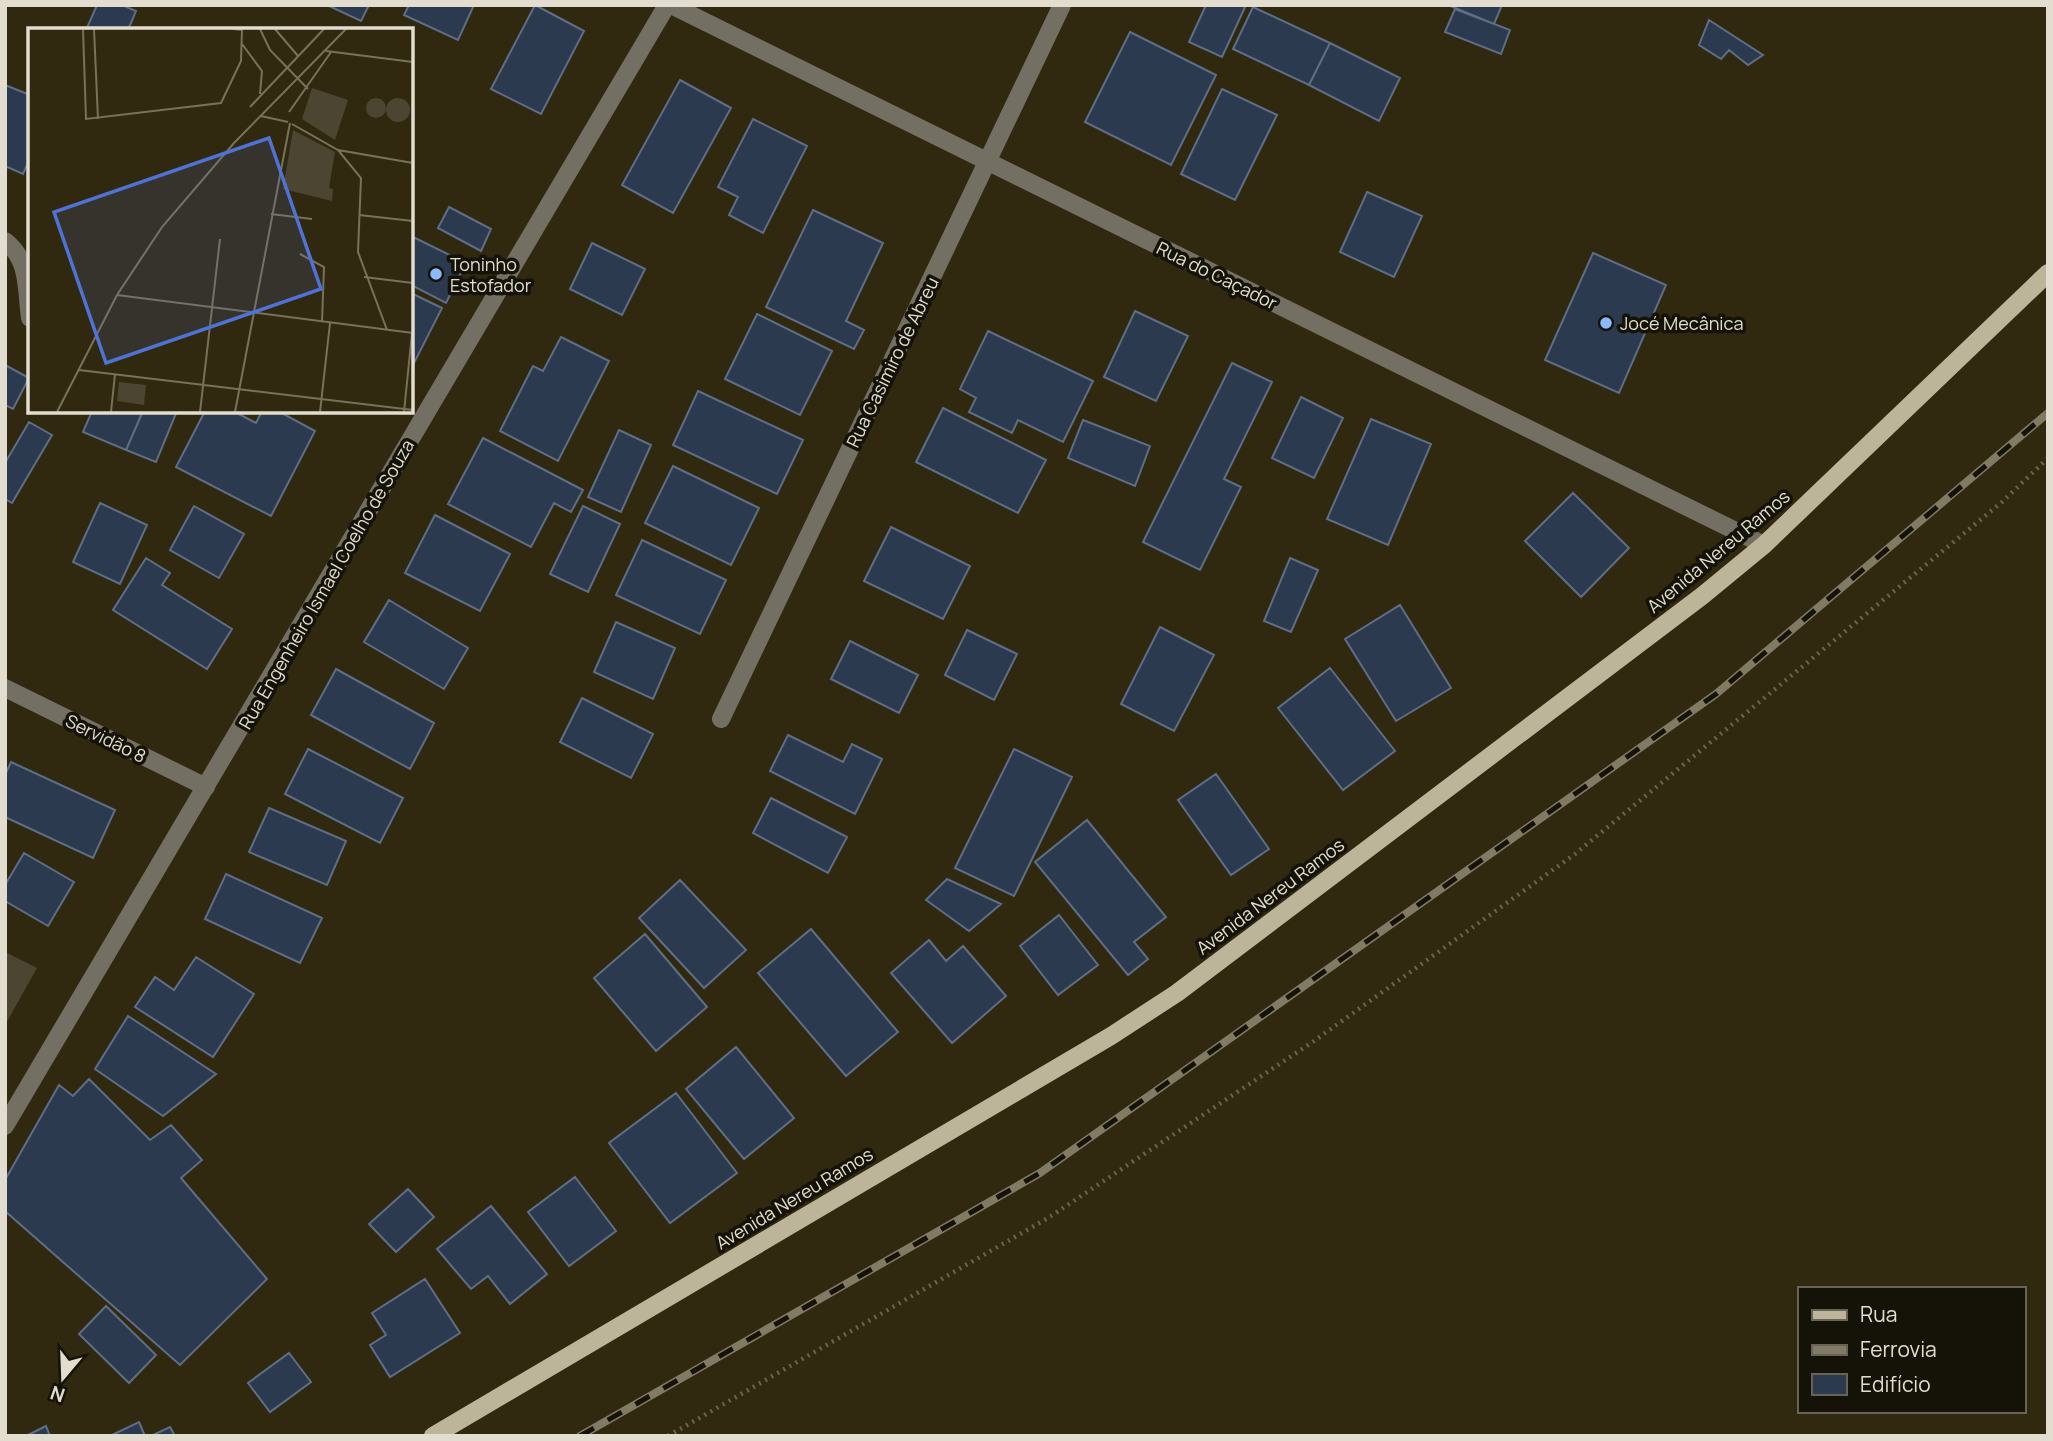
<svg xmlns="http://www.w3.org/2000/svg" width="2053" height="1441" font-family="Manrope,sans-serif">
<rect width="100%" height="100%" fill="#31290f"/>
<path fill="#4b4532" d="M 5,952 L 37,968 L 5,1025 Z"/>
<path fill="#2b3a4f" stroke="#5d6e86" stroke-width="2" d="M 97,5 L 122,5 L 136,11 L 128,30 L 86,30 Z
M 327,5 L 369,5 L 361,21 Z
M 409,5 L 474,5 L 458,40 L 404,15 Z
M 535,5 L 584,31 L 541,114 L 491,89 Z
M 1206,5 L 1246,5 L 1222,57 L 1189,42 Z
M 1448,5 L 1502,5 L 1494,24 Z
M 1253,7 L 1330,43 L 1309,85 L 1233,49 Z
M 1455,9 L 1510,30 L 1501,54 L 1445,32 Z
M 1709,20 L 1763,55 L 1748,65 L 1729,50 L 1721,59 L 1699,45 Z
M 1130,32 L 1216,75 L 1171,165 L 1085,122 Z
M 1330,43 L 1400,78 L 1379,121 L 1309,85 Z
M 680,80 L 731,108 L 673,213 L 622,185 Z
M 5,85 L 30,95 L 30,158 L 23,174 L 5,166 Z
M 1222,89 L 1277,115 L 1235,200 L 1181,174 Z
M 753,119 L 807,146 L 763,233 L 729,215 L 738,197 L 718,187 Z
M 1367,192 L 1422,216 L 1394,277 L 1340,252 Z
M 449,207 L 491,229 L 481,251 L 438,228 Z
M 813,210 L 883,243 L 846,321 L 864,330 L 854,349 L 766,307 Z
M 411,236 L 466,263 L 446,303 L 411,285 Z
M 592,243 L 645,269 L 622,315 L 570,289 Z
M 1593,253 L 1666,285 L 1619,393 L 1545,360 Z
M 411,293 L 442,308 L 413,365 L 411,364 Z
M 1135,311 L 1188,336 L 1156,401 L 1104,377 Z
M 757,314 L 832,351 L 800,415 L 725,379 Z
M 988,331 L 1093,381 L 1063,442 L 1018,420 L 1012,433 L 969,412 L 976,398 L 960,389 Z
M 561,337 L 609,361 L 558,461 L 500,431 L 533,366 L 543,371 Z
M 1232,363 L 1272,382 L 1224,479 L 1241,487 L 1200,570 L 1143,542 Z
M 5,365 L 29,378 L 13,409 L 5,405 Z
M 698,391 L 803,440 L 777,494 L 673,445 Z
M 1301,397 L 1343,418 L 1314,478 L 1272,458 Z
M 943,408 L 1046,460 L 1018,513 L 916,462 Z
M 92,411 L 143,411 L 126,450 L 83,432 Z
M 143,411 L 177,411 L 156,462 L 126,450 Z
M 205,411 L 233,411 L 256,423 L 262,411 L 278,411 L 315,431 L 271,516 L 176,467 Z
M 1371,419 L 1431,444 L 1388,545 L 1327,519 Z
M 1083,420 L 1150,446 L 1135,486 L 1068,458 Z
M 29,422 L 52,435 L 12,503 L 5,499 L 5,463 Z
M 619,430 L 651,445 L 621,512 L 588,497 Z
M 483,438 L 583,490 L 571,512 L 554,503 L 531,547 L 448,504 Z
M 673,466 L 759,508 L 731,565 L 645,523 Z
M 1573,493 L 1629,548 L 1581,597 L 1525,541 Z
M 100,503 L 147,525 L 120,584 L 73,562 Z
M 194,506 L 244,534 L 219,578 L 170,550 Z
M 583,506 L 620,524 L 588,592 L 550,574 Z
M 435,515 L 510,554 L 480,611 L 405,573 Z
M 891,527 L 970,566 L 943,619 L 864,581 Z
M 642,540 L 726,580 L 700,634 L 616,595 Z
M 146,558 L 170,573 L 162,585 L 232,629 L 207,669 L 113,610 Z
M 1290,558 L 1318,570 L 1291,632 L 1264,621 Z
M 389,600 L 468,648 L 444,689 L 364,642 Z
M 1400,605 L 1451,688 L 1396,721 L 1345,639 Z
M 616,622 L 675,648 L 653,699 L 594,672 Z
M 1160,627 L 1214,655 L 1174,731 L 1121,704 Z
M 967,630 L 1017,654 L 994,700 L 945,675 Z
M 850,641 L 918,675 L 899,713 L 831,679 Z
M 1330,668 L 1395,751 L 1343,790 L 1278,708 Z
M 336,669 L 434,723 L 410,769 L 311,715 Z
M 582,698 L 653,734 L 631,778 L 560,742 Z
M 788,735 L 843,762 L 852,744 L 882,759 L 855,814 L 770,771 Z
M 308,749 L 403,798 L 380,843 L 285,794 Z
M 1014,749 L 1072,777 L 1014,896 L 955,868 Z
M 11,762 L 115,810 L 93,858 L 5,817 L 5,775 Z
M 1216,774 L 1269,849 L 1231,875 L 1178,800 Z
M 771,798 L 847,837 L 828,873 L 753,833 Z
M 269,808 L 346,841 L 327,885 L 249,852 Z
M 1087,820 L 1166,917 L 1134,942 L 1148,959 L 1128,975 L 1035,862 Z
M 24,853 L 74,882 L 48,926 L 5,901 L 5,885 Z
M 226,874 L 322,918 L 300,963 L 205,919 Z
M 947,879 L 1001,904 L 969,931 L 926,900 Z
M 680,880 L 746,950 L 704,988 L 639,918 Z
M 1059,915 L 1098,965 L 1058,995 L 1020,946 Z
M 811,929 L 898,1032 L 846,1076 L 758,973 Z
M 645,934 L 707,1007 L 656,1051 L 594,978 Z
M 929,940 L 946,961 L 963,946 L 1006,996 L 952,1043 L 891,973 Z
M 196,957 L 254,994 L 213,1057 L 135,1007 L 155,977 L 174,990 Z
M 128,1016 L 216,1074 L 163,1116 L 95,1069 Z
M 736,1047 L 794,1118 L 744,1159 L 686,1089 Z
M 89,1079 L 150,1140 L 171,1125 L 202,1160 L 181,1178 L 267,1279 L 180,1365 L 5,1211 L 5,1180 L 59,1085 L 73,1096 Z
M 676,1093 L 737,1173 L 670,1223 L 609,1143 Z
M 575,1177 L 616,1231 L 569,1266 L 528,1212 Z
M 408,1189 L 434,1217 L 396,1252 L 369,1224 Z
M 491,1206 L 547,1274 L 510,1304 L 488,1276 L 471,1289 L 437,1249 Z
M 425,1279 L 460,1333 L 390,1377 L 370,1345 L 386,1335 L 372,1313 Z
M 106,1306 L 156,1355 L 129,1383 L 79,1334 Z
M 289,1353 L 311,1382 L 270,1412 L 248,1383 Z
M 139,1422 L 145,1436 L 110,1436 Z
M 46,1426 L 50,1436 L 26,1436 Z
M 170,1427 L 175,1436 L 151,1436 Z"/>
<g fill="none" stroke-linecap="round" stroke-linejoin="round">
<path stroke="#6a634d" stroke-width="4.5" stroke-dasharray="2 5" stroke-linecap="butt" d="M 668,1436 L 1048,1218 L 1314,1041 L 1575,854 L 2002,502 L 2048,458"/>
<path stroke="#736f62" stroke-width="18" d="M 671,5 L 1764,545
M 5,241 C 30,260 26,290 30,318
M 5,688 L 206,787
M 721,719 L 1062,5
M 5,1126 L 667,5"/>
<path stroke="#bdb599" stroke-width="18" d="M 433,1436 L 1111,1036 L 1177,993 L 1702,596 L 1764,545 L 2048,273"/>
<g stroke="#817b66" stroke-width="8">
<path id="rail" d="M 580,1436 L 1040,1173 L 1716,694 L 2048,413"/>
</g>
<use href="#rail" stroke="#151207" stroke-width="5" stroke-dasharray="16" stroke-linecap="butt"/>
</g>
<g fill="#8abafc" stroke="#151207" stroke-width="2.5">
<circle cx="436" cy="274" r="7"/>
<circle cx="1606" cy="323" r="7"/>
</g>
<g text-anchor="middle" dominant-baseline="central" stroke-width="7" stroke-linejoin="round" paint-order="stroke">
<g font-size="18" fill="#e2ddce" stroke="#151207" text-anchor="start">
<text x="450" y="264">Toninho<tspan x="450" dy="21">Estofador</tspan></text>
<text x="1620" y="323">Jocé Mecânica</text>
</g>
<g font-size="18" fill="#e2ddce" stroke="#151207">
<text transform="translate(1217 275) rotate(26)">Rua do Caçador</text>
<text transform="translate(892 362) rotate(-64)">Rua Casimiro de Abreu</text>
<text transform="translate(1718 551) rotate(-40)">Avenida Nereu Ramos</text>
<text transform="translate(326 584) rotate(-60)">Rua Engenheiro Ismael Coelho de Souza</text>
<text transform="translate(106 738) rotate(26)">Servidão 8</text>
<text transform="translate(1270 896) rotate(-37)">Avenida Nereu Ramos</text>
<text transform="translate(794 1198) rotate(-31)">Avenida Nereu Ramos</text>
</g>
</g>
<g transform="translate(28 28)">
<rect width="385" height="385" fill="#31290f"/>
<path d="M 284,60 L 320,72 L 307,112 L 274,91 ZM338 80a10 10 0 1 1 20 0a10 10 0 1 1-20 0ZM358 82a12 12 0 1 1 24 0a12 12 0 1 1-24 0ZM 265,102 L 307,124 L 301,160 L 305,161 L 304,173 L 255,161 ZM 91,354 L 118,357 L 116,377 L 89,373 Z" fill="#4b4532"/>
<path fill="none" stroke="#78715b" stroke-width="2" d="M 55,1 L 58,91 L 193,75 L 213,33 L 214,2 L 205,1M 66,1 L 70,91M 232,1 L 242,22 L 280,61M 247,1 L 270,28M 214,16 L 234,43 L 232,66M 298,23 L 385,34M 222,79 L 296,1M 261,84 L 303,24M 233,88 L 260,94M 264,96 L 310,122 L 385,135M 310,122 L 333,150 L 330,224 L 359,302M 243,186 L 284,191M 331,187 L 385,193M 272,226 L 296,239 L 294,294M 336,249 L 385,255M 89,267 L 385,305M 51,342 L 385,382M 29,384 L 89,267 L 134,199 L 206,115 L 318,1M 83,384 L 87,346M 172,384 L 192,211M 207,384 L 262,95M 292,384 L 302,295M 376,384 L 384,305"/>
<path fill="#4e72d6" fill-opacity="0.15" stroke="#4e72d6" stroke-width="3.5" d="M 241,110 L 293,261 L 78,335 L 26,184 Z"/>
<rect width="385" height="385" fill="none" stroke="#e2ddce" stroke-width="3.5"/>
</g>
<rect width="2053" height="1441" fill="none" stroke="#e2ddce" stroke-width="14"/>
<rect x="1798" y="1287" width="228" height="126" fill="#151207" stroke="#676357" stroke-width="2"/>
<rect x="1812" y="1310" width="35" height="10" fill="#bdb599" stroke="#676357" stroke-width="2"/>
<text x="1860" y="1322" font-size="21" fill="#e2ddce">Rua</text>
<rect x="1812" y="1345" width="35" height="10" fill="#817b66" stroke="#676357" stroke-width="2"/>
<text x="1860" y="1357" font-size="21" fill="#e2ddce">Ferrovia</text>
<rect x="1812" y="1374" width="35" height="21" fill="#2b3a4f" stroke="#676357" stroke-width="2"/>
<text x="1860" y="1392" font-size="21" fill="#e2ddce">Edifício</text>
<g transform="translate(63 1378) rotate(199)" stroke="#151207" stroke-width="5" paint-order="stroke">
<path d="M0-5L12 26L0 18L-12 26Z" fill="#e2ddce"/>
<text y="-10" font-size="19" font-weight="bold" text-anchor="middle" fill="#e2ddce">N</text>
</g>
</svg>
